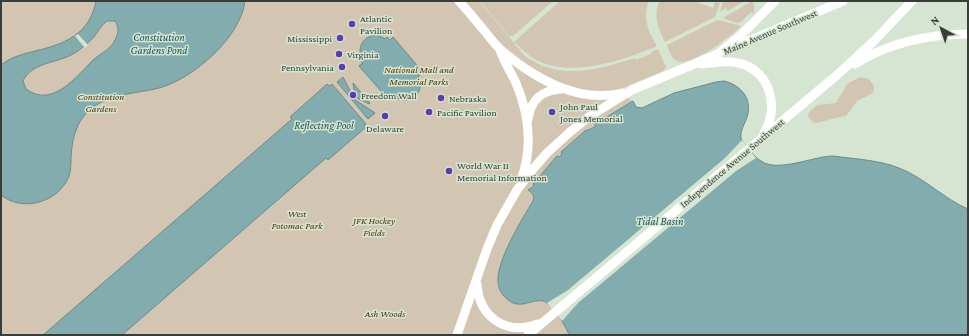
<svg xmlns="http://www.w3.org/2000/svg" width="969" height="336" font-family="'Crimson Pro',serif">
<rect width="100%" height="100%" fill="#d6e5d1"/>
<path fill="#d2c5b2" d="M 1,1 L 479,1 L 525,56 C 560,81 597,70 635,58 L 636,60 L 651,54 L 651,52 L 658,49 L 666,67 L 663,71 L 618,90 L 622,89 L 632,102 L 595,124 L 595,126 L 591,129 L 589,128 L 562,152 L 562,154 L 534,184 L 531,189 L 528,190 C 532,193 535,195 533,201 C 521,221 493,265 499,289 L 526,304 C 531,303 536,301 541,301 C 552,303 566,326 569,335 L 1,335 Z
M 480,1 L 553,1 L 513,36 L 509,36 Z
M 560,1 L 649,1 C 642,18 648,31 657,46 C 624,60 575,77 541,62 C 530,58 522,49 514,42 Z
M 660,1 L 693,1 L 713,8 L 715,2 L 720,3 L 715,17 L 665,42 C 659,29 652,15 660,1 Z
M 723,1 L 745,1 L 727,11 L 726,8 L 720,12 Z
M 752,1 L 754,5 L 754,14 L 751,12 L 741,22 L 737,23 L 723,18 Z
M 717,20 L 723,21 L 741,26 C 732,36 689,68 677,61 C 671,58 669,50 667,45 Z
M 860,77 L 869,79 L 874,86 L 873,93 L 857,101 L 846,116 C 835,117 825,122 814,123 L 808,117 L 809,112 L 817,105 L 836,103 L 847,84 Z"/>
<path fill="#82acae" stroke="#6c8b8a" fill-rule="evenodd" d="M 96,1 L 245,1 C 241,37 193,79 159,88 C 136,94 110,93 91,109 C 76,121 72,139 71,158 C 71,163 71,170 69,176 C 59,202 23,213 1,195 L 1,65 C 11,57 23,54 35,51 C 65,44 90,34 96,1 ZM 107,21 L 115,21 C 120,28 118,35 114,42 C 110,49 100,54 93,60 C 77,76 52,109 26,89 L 23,81 C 31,63 56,63 71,55 C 79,51 87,44 93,38 C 98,32 101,25 107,21 Z
M 374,35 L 380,36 L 385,39 L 387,37 L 390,40 L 393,37 L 421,70 L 418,73 L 420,75 L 418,77 C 426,93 410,106 395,97 L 393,99 L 391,96 L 388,99 L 359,66 L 363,63 L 360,61 L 362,59 C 357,48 362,38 374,35 Z
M 343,77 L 355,100 L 363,105 L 375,113 L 368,119 L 337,82 Z
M 724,81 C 741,85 753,99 747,117 C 745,124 740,130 741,138 C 742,141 745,145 748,148 C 752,152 755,158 761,161 C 778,173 814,156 833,156 C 855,159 879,160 899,168 C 925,178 944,199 968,209 L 968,335 L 569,335 C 566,326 552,304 543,301 C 533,299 524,307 513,303 C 505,299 498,291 498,281 C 497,260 522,219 533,201 C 535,195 532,193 528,190 L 534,186 L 533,184 L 557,156 L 559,157 L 562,154 L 561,152 L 585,131 L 595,127 L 595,124 L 633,101 L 636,107 L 642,108 L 674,93 L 716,82 Z
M 353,83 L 370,103 L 369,104 C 353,95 356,102 353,83 Z
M 327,84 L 329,86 L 332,84 L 366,124 L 364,125 L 366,127 L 328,160 L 326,158 L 122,335 L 43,335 L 292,119 L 290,117 Z"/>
<path fill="#d6e5d1" d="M 78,34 L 88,45 L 85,48 L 75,36 Z
M 742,140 L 756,158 L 736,171 L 578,303 L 562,321 L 547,303 L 568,290 L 725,158 Z"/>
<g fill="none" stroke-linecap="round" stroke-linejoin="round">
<path stroke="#fff" stroke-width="9" d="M 459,1 C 469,12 478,23 487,34 C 491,39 496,46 501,50 C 534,78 578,104 623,93
M 500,50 C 504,62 511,72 516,83 C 529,114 533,148 521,180
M 727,50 L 843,1
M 701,64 C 713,63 726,60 738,63 C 770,69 780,108 764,133
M 855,64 C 888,43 929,34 968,34
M 528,119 C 531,99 542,90 562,89
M 477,284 C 479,317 506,336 538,324
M 457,335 L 487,249 L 497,225 L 517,190 L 533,169 L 547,153 L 570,132 L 590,116 L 632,90 L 718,54 L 741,35 L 775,1
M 528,335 L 837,75 L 874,41 L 912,1"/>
</g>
<g fill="#5d3bb4" stroke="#d6e5d1" stroke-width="1.5">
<circle cx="352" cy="24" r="4"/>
<circle cx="340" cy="38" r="4"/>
<circle cx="339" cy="54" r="4"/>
<circle cx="342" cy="67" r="4"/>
<circle cx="353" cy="95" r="4"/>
<circle cx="441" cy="98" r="4"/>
<circle cx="429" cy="112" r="4"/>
<circle cx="552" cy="112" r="4"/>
<circle cx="385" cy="116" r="4"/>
<circle cx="449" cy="171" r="4"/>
</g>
<g text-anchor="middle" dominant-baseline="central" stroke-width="3" stroke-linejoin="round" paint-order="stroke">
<g font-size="10" fill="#383e37" stroke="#d6e5d1" text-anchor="start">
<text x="360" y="18">Atlantic<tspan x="360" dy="12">Pavilion</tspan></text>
<text x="332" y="38" text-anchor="end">Mississippi</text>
<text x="347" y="54">Virginia</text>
<text x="334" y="67" text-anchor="end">Pennsylvania</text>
<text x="361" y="95">Freedom Wall</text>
<text x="449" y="98">Nebraska</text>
<text x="560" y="106">John Paul<tspan x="560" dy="12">Jones Memorial</tspan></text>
<text x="437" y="112">Pacific Pavilion</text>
<text x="385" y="128" text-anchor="middle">Delaware</text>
<text x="457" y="165">World War II<tspan x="457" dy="12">Memorial Information</tspan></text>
</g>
<g font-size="10" fill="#383e37" stroke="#d6e5d1">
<text transform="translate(770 32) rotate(-23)">Maine Avenue Southwest</text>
<text transform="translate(732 163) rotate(-40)">Independence Avenue Southwest</text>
</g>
<g font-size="10" font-style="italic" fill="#523500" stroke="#d6e5d1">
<text x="419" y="69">National Mall and<tspan x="419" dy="12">Memorial Parks</tspan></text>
<text x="101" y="96">Constitution<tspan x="101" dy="12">Gardens</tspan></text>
<text x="297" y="213">West<tspan x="297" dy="12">Potomac Park</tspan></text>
<text x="374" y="220">JFK Hockey<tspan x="374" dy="12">Fields</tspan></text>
<text x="385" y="313">Ash Woods</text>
</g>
<g font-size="11" font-style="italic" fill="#175557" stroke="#d6e5d1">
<text x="159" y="37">Constitution<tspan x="159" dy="13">Gardens Pond</tspan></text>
<text x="324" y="125">Reflecting Pool</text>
<text x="660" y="221">Tidal Basin</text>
</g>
</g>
<rect width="969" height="336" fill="none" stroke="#383e37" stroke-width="4"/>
<g transform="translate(941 28) rotate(320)" stroke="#d6e5d1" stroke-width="3" paint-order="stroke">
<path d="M0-3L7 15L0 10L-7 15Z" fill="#383e37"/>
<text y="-6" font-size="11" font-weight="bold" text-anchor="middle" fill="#383e37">N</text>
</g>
</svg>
